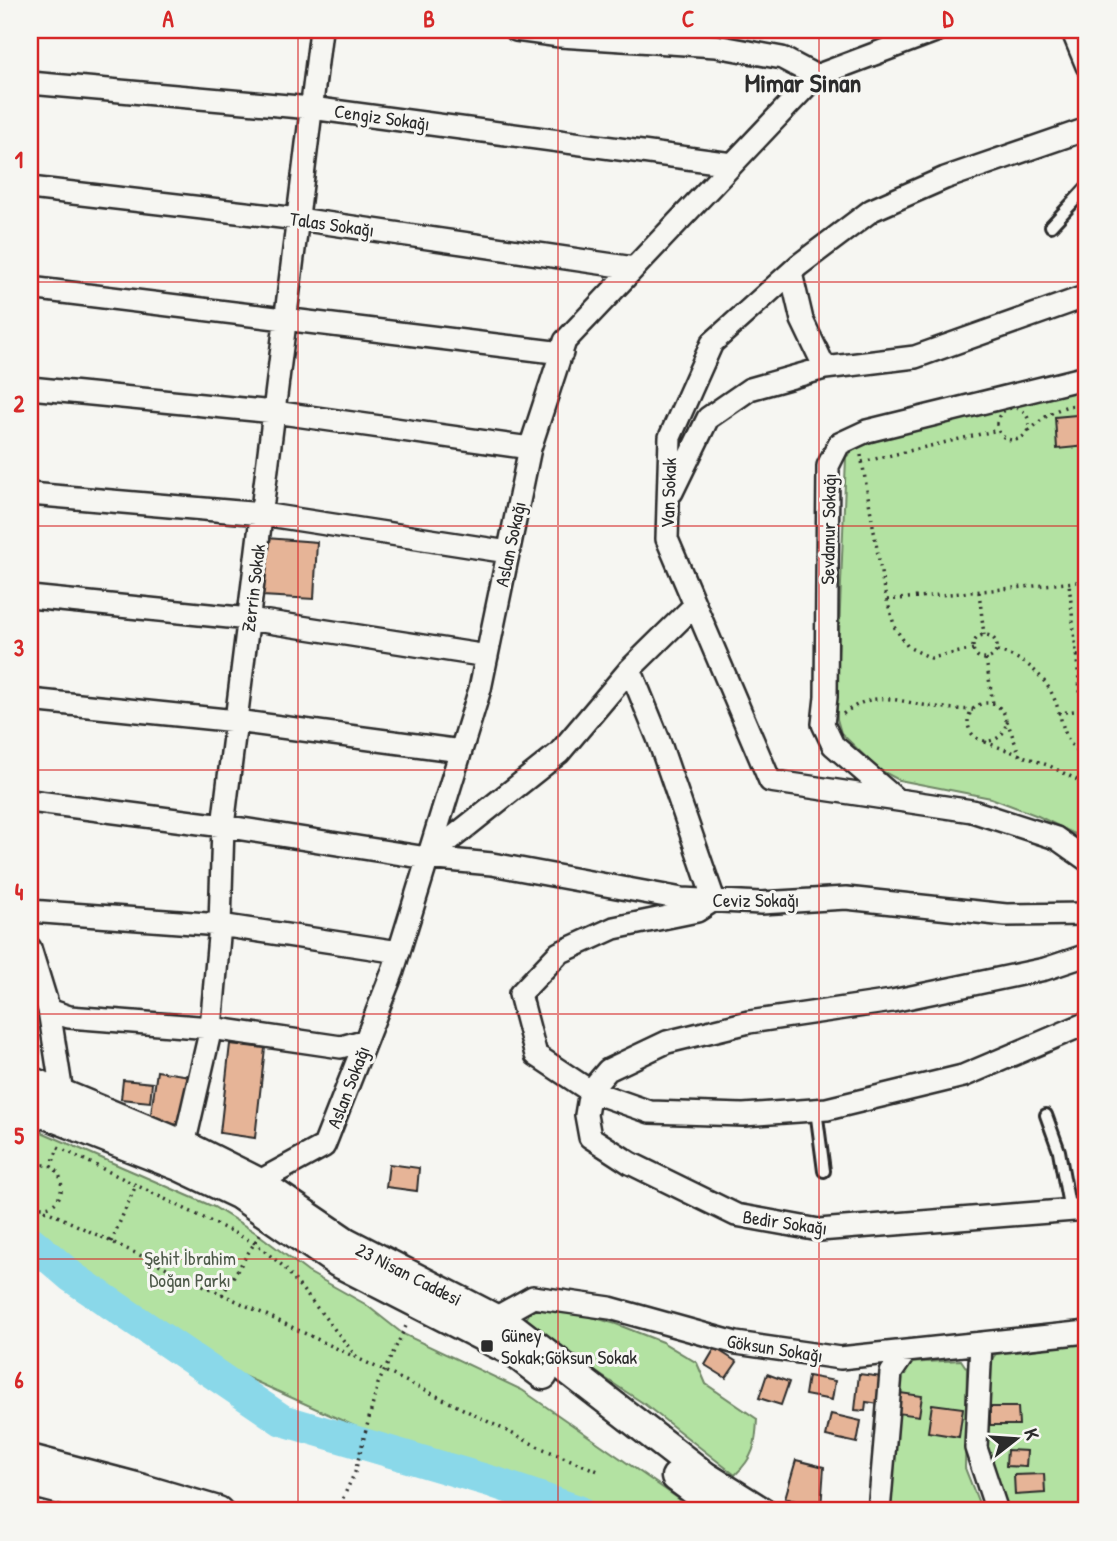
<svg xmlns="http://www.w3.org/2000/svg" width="1117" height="1541" font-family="'Patrick Hand',sans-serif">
<rect width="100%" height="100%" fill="#f6f6f2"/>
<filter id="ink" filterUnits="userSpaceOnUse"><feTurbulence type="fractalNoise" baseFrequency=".0143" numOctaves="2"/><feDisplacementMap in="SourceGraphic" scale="14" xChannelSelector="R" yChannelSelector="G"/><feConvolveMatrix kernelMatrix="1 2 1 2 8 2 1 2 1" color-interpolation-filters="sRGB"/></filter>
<g filter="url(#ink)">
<path fill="#b3e2a2" stroke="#6f8666" stroke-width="2" d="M 1087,388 L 1087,843 L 1081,837 L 1038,816 L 991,798 L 899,780 L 878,769 L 841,733 L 837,719 L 837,684 L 846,457 L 857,447 C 933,424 1008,397 1087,388 Z
M 30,1127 L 214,1207 L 258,1234 L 308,1272 L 365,1304 L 403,1334 L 522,1390 L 679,1499 L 677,1511 L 612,1511 L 541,1486 L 392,1443 L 239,1374 L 122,1305 L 30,1232 Z
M 555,1306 L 616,1324 L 662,1342 L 697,1363 L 706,1384 L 757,1419 C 756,1445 754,1457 735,1475 L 643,1403 L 532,1330 L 524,1322 L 533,1308 Z
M 1087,1343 L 1087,1511 L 1009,1511 L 982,1440 L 988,1364 L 996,1354 Z
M 961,1360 L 967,1369 L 965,1468 L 982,1511 L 889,1511 L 899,1376 L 907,1363 Z"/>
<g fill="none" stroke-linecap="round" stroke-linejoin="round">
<path stroke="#8ad8e9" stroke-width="32" d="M 30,1241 L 72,1277 L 282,1420 L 493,1482 L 578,1511"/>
</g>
<path fill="#e6b497" stroke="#2b2b2b" stroke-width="2" d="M 1087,414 L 1087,446 L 1057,449 L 1055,417 Z
M 266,538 L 317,542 L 314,599 L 262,596 Z
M 230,1044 L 265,1048 L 255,1138 L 220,1133 Z
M 157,1071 L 190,1076 L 183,1126 L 150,1121 Z
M 123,1080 L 152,1083 L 150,1102 L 121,1099 Z
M 389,1164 L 419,1168 L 417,1191 L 386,1187 Z
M 715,1348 L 737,1362 L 726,1378 L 705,1365 Z
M 767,1374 L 789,1382 L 781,1405 L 759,1398 Z
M 859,1374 L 883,1377 L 879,1404 L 866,1402 L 865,1411 L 855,1410 Z
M 808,1376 L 835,1381 L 832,1400 L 805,1395 Z
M 900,1393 L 922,1396 L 919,1416 L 897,1413 Z
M 932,1404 L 963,1408 L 959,1437 L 928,1432 Z
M 990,1407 L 1018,1407 L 1019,1425 L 990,1425 Z
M 831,1414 L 861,1421 L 857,1443 L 826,1436 Z
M 1007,1450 L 1027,1451 L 1026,1467 L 1006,1466 Z
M 796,1460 L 824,1467 L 821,1508 L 785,1498 Z
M 1044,1474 L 1045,1493 L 1015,1495 L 1014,1475 Z"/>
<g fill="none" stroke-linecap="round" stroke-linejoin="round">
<g stroke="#2b2b2b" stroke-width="16">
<path id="lane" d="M 1051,226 L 1087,187
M 816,1110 L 824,1171
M 1046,1115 L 1059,1151 L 1070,1211"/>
</g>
<g stroke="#2b2b2b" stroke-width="26">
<path id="street" d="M 516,30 L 560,36 L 716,46 L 782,58 L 816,76
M 1072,30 L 1087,66
M 30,83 L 311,108 L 732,164
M 1087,129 L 945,178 L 872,210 L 799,265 L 712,343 L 670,437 L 667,539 L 770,781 L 972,811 L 1056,838 L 1087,860
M 30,188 L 298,219 L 634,268
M 791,273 L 802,320 L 825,368
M 30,288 L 562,353
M 30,388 L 274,412 L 530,448
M 672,492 L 708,418 L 750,389 L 825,368 L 915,357 L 1087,296
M 30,494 L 262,514 L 508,552
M 30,597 L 249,619 L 487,656
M 630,669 L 658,738 L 714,900 L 697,911 L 614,928 L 559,953 L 520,994 L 536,1055 L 590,1091 L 650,1112 L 743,1115 L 827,1109 L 963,1076 L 1087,1023
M 30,700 L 236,721 L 461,751
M 897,800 L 833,745 L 823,724 L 826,697 L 828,466 L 839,444 L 867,431 L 1087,377
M 30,801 L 223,826 L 427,858 L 492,864 L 682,899 L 761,903 L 846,898 L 1006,915 L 1087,914
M 427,858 L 559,753 L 630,669 L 695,605
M 30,911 L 220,925 L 399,952
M 30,948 L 49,1010 L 62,1093 L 61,1105
M 49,1010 L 69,1017 L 211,1028 L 341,1047 L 366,1040
M 590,1091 L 586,1115 L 590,1137 L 630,1163 L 736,1215 L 819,1230 L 1087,1209
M 590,1091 L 608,1070 L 667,1042 L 749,1022 L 892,1001 L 1045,969 L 1087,955
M 184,1145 L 211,1028 L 220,925 L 223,826 L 321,30
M 258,1182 L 324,1146 L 393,971 L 480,689 L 530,448 L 565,341 L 816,76 L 938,30
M 488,1327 L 495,1318 L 533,1297 L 610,1308 L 736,1343 L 840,1358 L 1087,1332
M 981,1343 L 976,1448 L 997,1511
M 879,1511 L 891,1373 L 906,1351"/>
</g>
<g stroke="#2b2b2b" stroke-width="33">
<path id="secondary" d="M 30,1081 L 184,1145 L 258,1182 L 346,1242 L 515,1329 L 705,1476 L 761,1511
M 30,1108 L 181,1167 L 238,1194 L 337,1262 L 513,1352 L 543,1375
M 30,1459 L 136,1487 L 218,1511
M 676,1477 L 722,1511
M 30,1482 L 141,1511"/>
</g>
<path stroke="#2b2b2b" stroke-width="3.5" stroke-dasharray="2 5" stroke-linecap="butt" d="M997 424a16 16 0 1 1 32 0a16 16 0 1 1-32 0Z
M 1029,431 C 1049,413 1059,405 1087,404
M 861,455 L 884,590 L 895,628 L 908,647 L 931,658 L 974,649
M 862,462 L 998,430
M 979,592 L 984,635
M 887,600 L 1087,581
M973 647a12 12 0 1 1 24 0a12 12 0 1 1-24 0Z
M 997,651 C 1022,657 1043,673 1054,698 C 1064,721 1062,746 1087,757
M 1077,656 L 1087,655
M 986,659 L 993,704
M968 722a19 19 0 1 1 38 0a19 19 0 1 1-38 0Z
M 1058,713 L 1082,710 L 1069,583
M 843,714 C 873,691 890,699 923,705 C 940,708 956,709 973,710
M 1007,721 L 1020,756
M 985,742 L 1050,766 L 1087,785
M 58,1147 L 255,1243 L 284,1267 L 357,1357
M 51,1167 L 58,1148
M 30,1169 C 72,1147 72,1225 30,1203
M 32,1204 L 437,1396 L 541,1448 L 598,1471
M 111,1242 L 136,1185
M 222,1295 L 260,1234
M 337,1511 L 355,1472 L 378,1384 L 407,1324"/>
<use href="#lane" stroke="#f6f6f2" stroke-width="10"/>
<use href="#street" stroke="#f6f6f2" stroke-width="21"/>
<use href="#secondary" stroke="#f6f6f2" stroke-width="28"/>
</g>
</g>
<path fill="none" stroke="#d62828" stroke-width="2" stroke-opacity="0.55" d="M 298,30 L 298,1511M 558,30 L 558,1511M 819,30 L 819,1511M 30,282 L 1087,282M 30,526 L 1087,526M 30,770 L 1087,770M 30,1014 L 1087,1014M 30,1259 L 1087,1259"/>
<rect fill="#2b2b2b" stroke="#f6f6f2" stroke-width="2.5" x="480" y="1339" width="14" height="14" rx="3.5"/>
<g text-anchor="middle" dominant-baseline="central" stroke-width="6" stroke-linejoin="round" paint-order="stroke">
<g font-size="19" fill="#2b2b2b" stroke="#f6f6f2">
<text transform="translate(382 117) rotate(8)">Cengiz Sokağı</text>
<text transform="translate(332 224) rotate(8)">Talas Sokağı</text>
<text transform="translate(668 493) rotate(-88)">Van Sokak</text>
<text transform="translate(828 529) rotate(-89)">Sevdanur Sokağı</text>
<text transform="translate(510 544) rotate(-78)">Aslan Sokağı</text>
<text transform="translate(253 588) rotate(-83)">Zerrin Sokak</text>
<text x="756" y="900">Ceviz Sokağı</text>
<text transform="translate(348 1087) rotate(-69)">Aslan Sokağı</text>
<text transform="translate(785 1222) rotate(8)">Bedir Sokağı</text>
<text transform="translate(409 1274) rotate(27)">23 Nisan Caddesi</text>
<text transform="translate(775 1348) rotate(9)">Göksun Sokağı</text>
</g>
<g font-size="19" fill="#4d5949" stroke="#f6f6f2">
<text x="190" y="1258">Şehit İbrahim<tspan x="190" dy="22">Doğan Parkı</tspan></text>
</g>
<g font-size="19" fill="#2b2b2b" stroke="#f6f6f2" text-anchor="start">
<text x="501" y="1335">Güney<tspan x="501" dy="22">Sokak;Göksun Sokak</tspan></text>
</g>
<g font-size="26" font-weight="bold" fill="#2b2b2b" stroke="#f6f6f2">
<text x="803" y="82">Mimar Sinan</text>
</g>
</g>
<rect width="1117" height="1541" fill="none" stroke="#f6f6f2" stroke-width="77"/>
<g transform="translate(1016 1439) rotate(73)" stroke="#f6f6f2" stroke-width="5" paint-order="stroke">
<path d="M0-5L12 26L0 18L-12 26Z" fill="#2b2b2b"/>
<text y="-10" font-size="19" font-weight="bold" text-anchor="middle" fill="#2b2b2b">K</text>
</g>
<rect x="38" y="38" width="1040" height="1464" fill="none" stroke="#d62828" stroke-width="2.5"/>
<g font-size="23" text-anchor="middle" font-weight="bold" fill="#d62828">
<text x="168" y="27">A</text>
<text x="429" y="27">B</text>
<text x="688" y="27">C</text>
<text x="948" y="27">D</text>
<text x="19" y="168">1</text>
<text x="19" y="412">2</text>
<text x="19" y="656">3</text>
<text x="19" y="900">4</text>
<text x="19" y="1144">5</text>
<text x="19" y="1388">6</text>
</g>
</svg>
